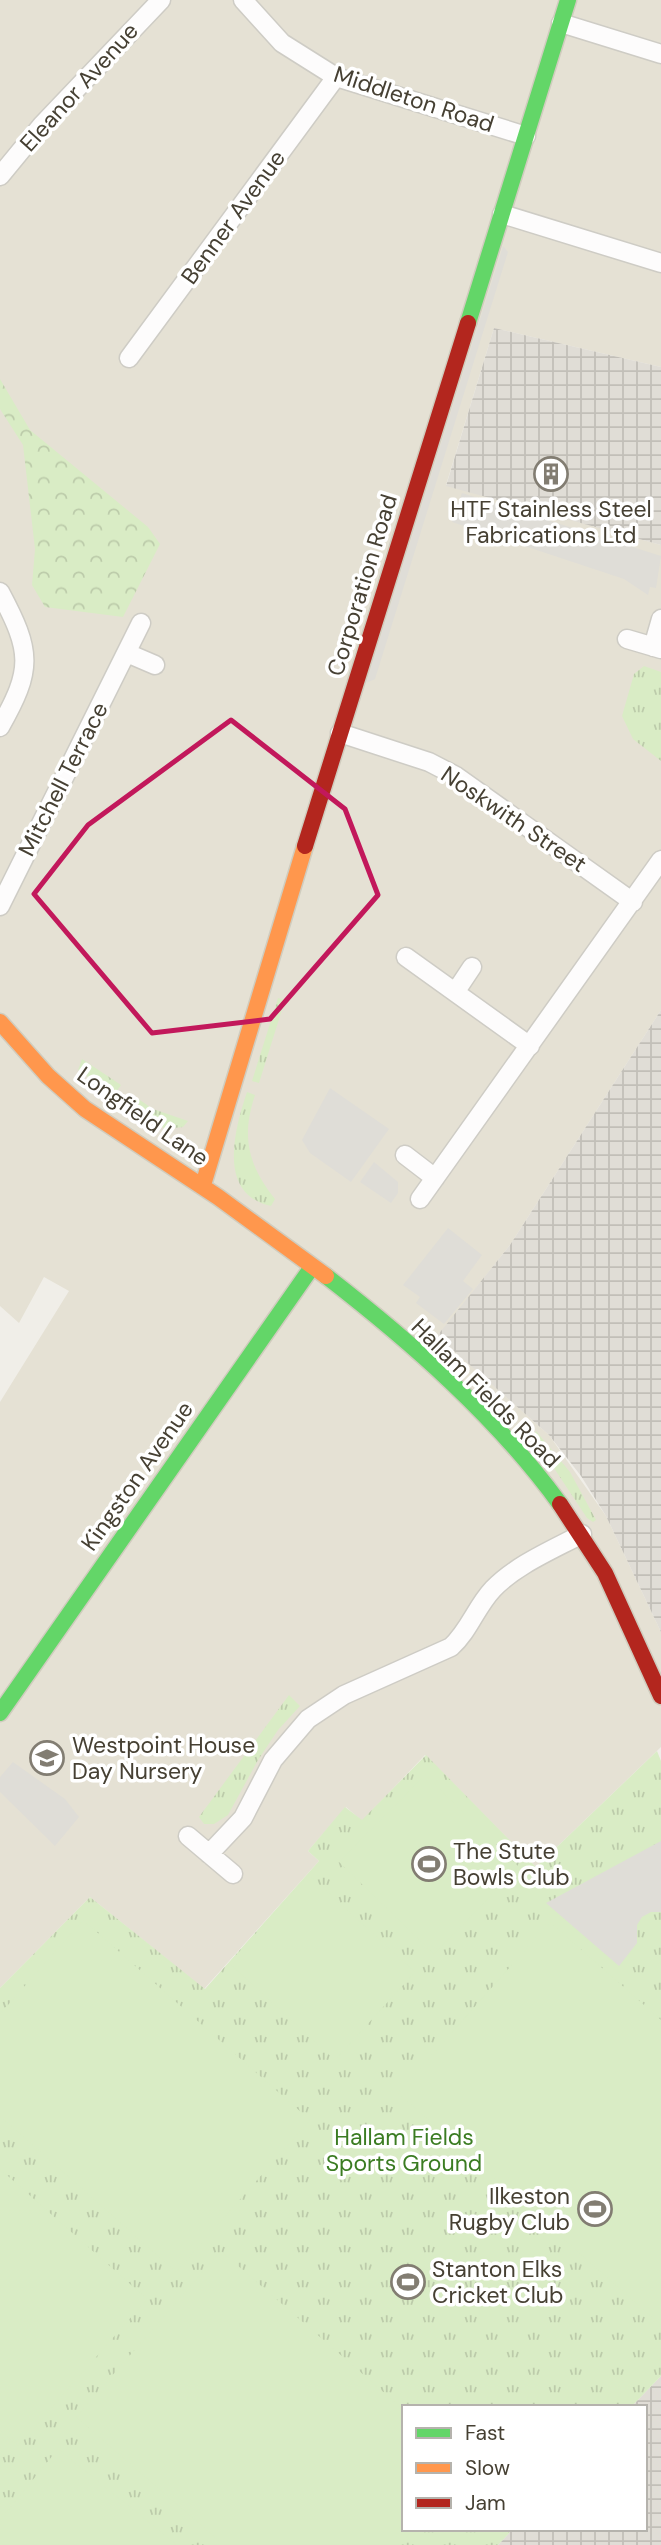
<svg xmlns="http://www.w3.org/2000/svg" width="661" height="2545" font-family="'DM Sans',sans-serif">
<defs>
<pattern id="industrial-grid" width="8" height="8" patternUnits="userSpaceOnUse" patternTransform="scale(1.75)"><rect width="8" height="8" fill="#e0ddd6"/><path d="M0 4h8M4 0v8" fill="none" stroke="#c2bfb8"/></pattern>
<pattern id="grass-tufts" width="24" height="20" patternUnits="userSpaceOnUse" patternTransform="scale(1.75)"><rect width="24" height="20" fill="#d9ecc5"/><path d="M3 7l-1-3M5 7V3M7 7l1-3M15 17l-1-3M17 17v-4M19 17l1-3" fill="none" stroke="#bccbaa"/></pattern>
<pattern id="forest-crowns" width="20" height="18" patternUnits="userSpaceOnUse" patternTransform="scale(1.75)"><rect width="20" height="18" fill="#d9ecc5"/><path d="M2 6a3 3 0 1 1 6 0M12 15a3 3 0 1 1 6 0" fill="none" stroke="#bccbaa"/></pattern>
</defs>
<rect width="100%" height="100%" fill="#f0eee8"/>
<path fill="#e5e1d4" d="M 0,0 L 661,0 L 661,367 L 494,328 L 446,485 L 661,545 L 661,1010 L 510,1245 L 438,1336 L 549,1435 L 606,1516 L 661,1632 L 661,1747 L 536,1867 L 425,1755 L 362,1821 L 346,1807 L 308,1851 L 319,1861 L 204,1989 L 90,1897 L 0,1988 L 0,1402 L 69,1291 L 44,1277 L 19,1323 L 0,1306 Z"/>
<path fill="url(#industrial-grid)" d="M 494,328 L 661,367 L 661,545 L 446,486 Z
M 661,1010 L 661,1632 L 606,1516 L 581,1476 L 549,1435 L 437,1336 L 510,1245 Z
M 661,2376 L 661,2545 L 498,2545 L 513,2529 L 645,2529 L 645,2407 L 631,2407 Z"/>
<path fill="url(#grass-tufts)" d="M 644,666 L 661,672 L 661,761 L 633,739 L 622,716 L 634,674 Z
M 278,998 L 285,1000 L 259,1083 L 252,1081 Z
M 82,1059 L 121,1085 L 114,1095 L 78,1070 Z
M 247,1092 L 255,1095 C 241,1137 248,1165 275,1199 L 271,1206 C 216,1194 235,1128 247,1092 Z
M 134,1096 L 153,1109 L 188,1121 L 183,1127 L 165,1129 L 131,1106 Z
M 536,1431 L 570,1472 L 596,1520 L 593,1522 L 587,1518 L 540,1447 L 534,1436 Z
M 289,1695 L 300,1706 L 278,1730 L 258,1760 L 228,1815 L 214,1824 L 204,1824 L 199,1817 Z
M 657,1751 L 661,1761 L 661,2376 L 631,2407 L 404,2407 L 404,2529 L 513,2529 L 498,2545 L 0,2545 L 0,1988 L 90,1897 L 205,1989 L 319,1861 L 308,1851 L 345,1807 L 362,1820 L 426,1755 L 536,1867 Z"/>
<path fill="url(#forest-crowns)" d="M 0,379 L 30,430 L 148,527 L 160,544 L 123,617 L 45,607 L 32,585 L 35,549 L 23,445 L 0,409 Z"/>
<path fill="#d9ecc5" d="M 425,1775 L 519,1867 L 434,1954 L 339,1862 Z
M 309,1875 L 415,1972 L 335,2060 L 229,1963 Z
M 83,1920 L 310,2120 L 176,2272 L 0,2116 L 0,2014 Z
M 550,1922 L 661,2020 L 661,2325 L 398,2093 Z
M 0,2169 L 147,2299 L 18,2446 L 0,2430 Z
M 221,2251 L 404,2410 L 404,2529 L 414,2529 L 400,2545 L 224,2545 L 76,2417 Z
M 58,2449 L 177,2545 L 0,2545 L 0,2520 Z"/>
<path fill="#dfddd7" d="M 503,246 L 508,252 L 375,679 L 366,683 Z
M 462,493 L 661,556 L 656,588 L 650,587 L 648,595 L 624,579 L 452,522 Z
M 330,1088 L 389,1129 L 351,1182 L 310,1153 L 302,1140 Z
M 374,1162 L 398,1182 L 398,1193 L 391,1203 L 360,1182 Z
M 448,1228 L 482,1255 L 463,1281 L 473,1289 L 444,1324 L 416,1303 L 420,1297 L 403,1285 Z
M 13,1762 L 65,1799 L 79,1817 L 55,1846 L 0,1792 L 0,1777 Z
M 661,1841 L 661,1912 L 651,1912 L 642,1917 L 637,1925 L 637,1943 L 619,1966 L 546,1903 Z"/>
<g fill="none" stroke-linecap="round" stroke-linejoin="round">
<g stroke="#ceccc5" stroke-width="21">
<path id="street" d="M 243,0 L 282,43 L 336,77 L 526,136
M 561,23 L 661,54
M 0,176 L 42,125 L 161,0
M 502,214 L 661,263
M 129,358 L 336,77
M 0,592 C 32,652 33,669 0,727
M 627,639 L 661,649
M 653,647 L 661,619
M 127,653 L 155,665
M 340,733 L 429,762 L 456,776 L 633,902
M 0,906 L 141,623
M 406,957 L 530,1046
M 456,991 L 472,967
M 405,1155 L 435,1178
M 420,1199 L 661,860
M 188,1836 L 233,1874
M 209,1854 L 243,1818 L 273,1760 L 308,1719 L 344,1695 L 451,1647 C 469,1631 476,1607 493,1589 C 516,1565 552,1550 582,1534"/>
</g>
<g stroke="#d0ccbe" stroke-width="19">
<path id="fast" d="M 468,323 L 568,0
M 326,1276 C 411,1342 497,1417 560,1504
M 0,1713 L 312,1267"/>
</g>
<g stroke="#d0ccbe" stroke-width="19">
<path id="slow" d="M 0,1022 L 48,1076 L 85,1109 L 218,1197 L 326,1276
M 203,1185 L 305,846"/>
</g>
<g stroke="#d0ccbe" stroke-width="19">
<path id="jam" d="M 305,846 L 468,323
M 560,1504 L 605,1573 L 661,1696"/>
</g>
<use href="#street" stroke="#fdfcfc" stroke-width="18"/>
<use href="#fast" stroke="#63d668" stroke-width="16"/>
<use href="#slow" stroke="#ff974d" stroke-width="16"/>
<use href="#jam" stroke="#b3261e" stroke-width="16"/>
</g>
<path fill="none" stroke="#c2185b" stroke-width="5" stroke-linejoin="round" d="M 231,720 L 345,809 L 378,895 L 270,1019 L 152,1033 L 34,894 L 88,825 Z"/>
<defs>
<g id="building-ring" transform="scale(1.75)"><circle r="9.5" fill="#fff" stroke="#827d72" stroke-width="1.5"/><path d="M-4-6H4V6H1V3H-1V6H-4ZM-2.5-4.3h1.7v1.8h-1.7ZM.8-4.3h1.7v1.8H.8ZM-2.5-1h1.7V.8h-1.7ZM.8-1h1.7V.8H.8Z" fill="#827d72"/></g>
<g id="school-ring" transform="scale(1.75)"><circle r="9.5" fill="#fff" stroke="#827d72" stroke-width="1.5"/><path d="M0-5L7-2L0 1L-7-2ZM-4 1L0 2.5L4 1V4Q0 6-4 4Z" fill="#827d72"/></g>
<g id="stadium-ring" transform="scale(1.75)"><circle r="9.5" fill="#fff" stroke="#827d72" stroke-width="1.5"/><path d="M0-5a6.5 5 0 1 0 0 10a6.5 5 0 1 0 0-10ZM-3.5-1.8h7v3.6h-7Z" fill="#827d72"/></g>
</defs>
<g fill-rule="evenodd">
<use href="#building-ring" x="551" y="474"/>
<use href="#school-ring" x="47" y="1758"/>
<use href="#stadium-ring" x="429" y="1864"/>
<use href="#stadium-ring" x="595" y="2209"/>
<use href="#stadium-ring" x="408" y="2282"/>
</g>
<g text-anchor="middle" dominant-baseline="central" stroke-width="7" stroke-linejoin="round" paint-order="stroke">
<g font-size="23" fill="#464033" stroke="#fff">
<text transform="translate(79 87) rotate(-48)">Eleanor Avenue</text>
<text transform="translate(414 99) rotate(18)">Middleton Road</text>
<text transform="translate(233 217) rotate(-54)">Benner Avenue</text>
<text transform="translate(362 585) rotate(-73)">Corporation Road</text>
<text transform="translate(63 779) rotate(-63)">Mitchell Terrace</text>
<text transform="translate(514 819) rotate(34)">Noskwith Street</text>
<text transform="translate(143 1116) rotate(35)">Longfield Lane</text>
<text transform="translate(486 1393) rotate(45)">Hallam Fields Road</text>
<text transform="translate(137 1476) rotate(-55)">Kingston Avenue</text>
</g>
<g font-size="23" fill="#464033" stroke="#fff" text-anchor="start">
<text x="551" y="509" text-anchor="middle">HTF Stainless Steel<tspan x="551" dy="26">Fabrications Ltd</tspan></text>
<text x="72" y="1745">Westpoint House<tspan x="72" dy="26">Day Nursery</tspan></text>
<text x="453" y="1851">The Stute<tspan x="453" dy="26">Bowls Club</tspan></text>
<text x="570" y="2196" text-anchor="end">Ilkeston<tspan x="570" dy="26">Rugby Club</tspan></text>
<text x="432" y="2269">Stanton Elks<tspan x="432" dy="26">Cricket Club</tspan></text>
</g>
<g font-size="23" fill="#3b7c22" stroke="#fff">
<text x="404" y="2137">Hallam Fields<tspan x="404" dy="26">Sports Ground</tspan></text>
</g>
</g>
<rect x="402" y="2405" width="245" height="126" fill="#ffffff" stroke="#b5b3ad" stroke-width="2"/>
<rect x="416" y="2428" width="35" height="10" fill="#63d668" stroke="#b5b3ad" stroke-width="2"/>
<text x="465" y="2440" font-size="21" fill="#464033">Fast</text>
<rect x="416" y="2463" width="35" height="10" fill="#ff974d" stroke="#b5b3ad" stroke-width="2"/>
<text x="465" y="2475" font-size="21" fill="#464033">Slow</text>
<rect x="416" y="2498" width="35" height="10" fill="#b3261e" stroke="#b5b3ad" stroke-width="2"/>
<text x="465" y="2510" font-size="21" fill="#464033">Jam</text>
</svg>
